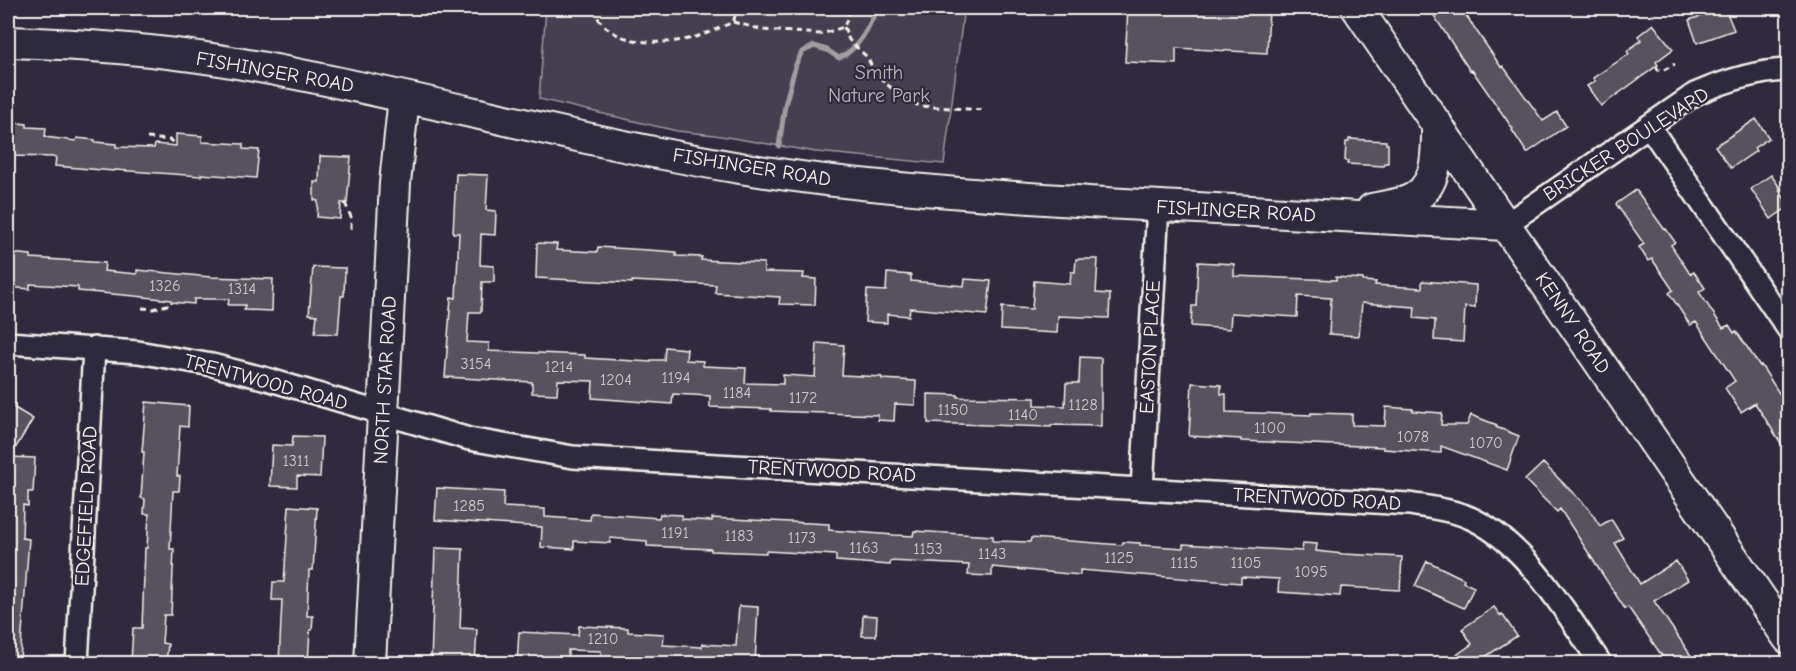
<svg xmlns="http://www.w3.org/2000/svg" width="1796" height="671" font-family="'Comic Neue',sans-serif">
<rect width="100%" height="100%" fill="#2f2a3d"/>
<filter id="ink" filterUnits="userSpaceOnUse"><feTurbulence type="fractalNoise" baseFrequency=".0167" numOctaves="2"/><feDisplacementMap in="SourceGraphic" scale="12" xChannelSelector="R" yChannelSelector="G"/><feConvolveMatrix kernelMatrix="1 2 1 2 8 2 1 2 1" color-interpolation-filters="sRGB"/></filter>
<g filter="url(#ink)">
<path fill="#454050" stroke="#9c989c" stroke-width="1.5" d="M 546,8 L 964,8 L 944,164 L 816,152 L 715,135 L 677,131 L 539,99 Z"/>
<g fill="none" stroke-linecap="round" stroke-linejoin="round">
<path stroke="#a19ea0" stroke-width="5" d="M 779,146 L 785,105 L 796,64 L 802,52 L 814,46 L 827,50 L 839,58 C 859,49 869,27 877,8"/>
</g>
<path fill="#56525f" stroke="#f4f1e8" stroke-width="1.5" d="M 1128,8 L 1269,8 L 1267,53 L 1176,48 L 1176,64 L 1125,62 Z
M 1429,8 L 1461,8 L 1501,67 L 1503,66 L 1543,121 L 1557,112 L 1566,126 L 1527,153 L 1512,130 L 1513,129 L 1472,70 L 1470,71 Z
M 1725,8 L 1734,30 L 1697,43 L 1689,20 Z
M 1653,24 L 1673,49 L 1656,62 L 1658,65 L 1601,106 L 1587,86 L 1595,81 L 1593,78 L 1629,54 L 1627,51 L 1641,40 L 1638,36 Z
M 1756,119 L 1769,138 L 1754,148 L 1756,151 L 1731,168 L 1715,146 Z
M 8,122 L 27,124 L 27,127 L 46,128 L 45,137 L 76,141 L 77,138 L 95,140 L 95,142 L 116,144 L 116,147 L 154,148 L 155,144 L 176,146 L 176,134 L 202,136 L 202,142 L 243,144 L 243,149 L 259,150 L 256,178 L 201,174 L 201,176 L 115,170 L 114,171 L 55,166 L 56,157 L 8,156 Z
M 1349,139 L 1386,141 L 1386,144 L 1388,144 L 1388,163 L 1385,163 L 1384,166 L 1347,164 L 1348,161 L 1345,161 L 1346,142 L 1349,142 Z
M 320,156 L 351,157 L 347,203 L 341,203 L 340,219 L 317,217 L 318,201 L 314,200 L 314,182 L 319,182 Z
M 456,174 L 488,175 L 486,210 L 496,211 L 495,235 L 481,234 L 480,265 L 494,266 L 494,282 L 482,282 L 481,312 L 469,312 L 467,342 L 489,343 L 489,351 L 585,355 L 585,358 L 651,362 L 651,360 L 664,360 L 665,347 L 687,349 L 686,360 L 703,361 L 703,366 L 746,368 L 745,383 L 783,384 L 783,375 L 815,377 L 817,343 L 844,345 L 842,375 L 882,377 L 882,379 L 916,381 L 915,405 L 895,404 L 894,421 L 878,420 L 878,415 L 771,411 L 771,409 L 710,407 L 710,396 L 673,394 L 672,404 L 592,398 L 593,381 L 558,380 L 557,394 L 532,393 L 532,382 L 445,377 L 451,297 L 456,298 L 459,233 L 453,233 Z
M 1771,175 L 1781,189 L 1779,190 L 1788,204 L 1788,207 L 1771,219 L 1751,189 Z
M 1636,190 L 1665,230 L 1666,229 L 1675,242 L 1671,245 L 1690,274 L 1694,272 L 1705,288 L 1699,292 L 1723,328 L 1729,325 L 1734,333 L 1736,331 L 1760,366 L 1761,365 L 1788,407 L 1788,454 L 1755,403 L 1741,412 L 1725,388 L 1735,381 L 1696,322 L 1690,325 L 1669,293 L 1673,290 L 1652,259 L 1648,261 L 1639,247 L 1644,244 L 1616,204 Z
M 537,243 L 557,244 L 556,250 L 597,252 L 598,247 L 648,250 L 676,252 L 676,256 L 702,257 L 701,260 L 764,263 L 764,272 L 804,273 L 803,278 L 816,279 L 815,305 L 779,304 L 780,297 L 715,293 L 716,285 L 632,281 L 632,283 L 536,278 Z
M 8,253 L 31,255 L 31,258 L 105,263 L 104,271 L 137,274 L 137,270 L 211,277 L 273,279 L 272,311 L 244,310 L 245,305 L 228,305 L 229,299 L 194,299 L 194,304 L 171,302 L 171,300 L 135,296 L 78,291 L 78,287 L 30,284 L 30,289 L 8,287 Z
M 1076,259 L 1098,259 L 1096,293 L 1110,294 L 1109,318 L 1058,316 L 1057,333 L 1001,330 L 1002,307 L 1032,309 L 1034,281 L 1070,284 L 1071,272 L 1075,272 Z
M 1198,262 L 1234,264 L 1234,276 L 1336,280 L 1336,277 L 1363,279 L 1363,281 L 1376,282 L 1375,285 L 1422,288 L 1422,281 L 1476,285 L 1475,308 L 1465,307 L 1463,342 L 1434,340 L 1435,320 L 1414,318 L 1415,307 L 1362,303 L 1359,336 L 1329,334 L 1331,298 L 1298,296 L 1297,317 L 1231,313 L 1230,329 L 1191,326 L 1192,306 L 1196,306 Z
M 313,267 L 345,268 L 344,296 L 341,296 L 338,334 L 315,333 L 317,315 L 309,314 Z
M 887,273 L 911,275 L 911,281 L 964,286 L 965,279 L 991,281 L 987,315 L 910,308 L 909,316 L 887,314 L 887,323 L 865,322 L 867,290 L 886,291 Z
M 1080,357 L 1101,358 L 1101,426 L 1051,425 L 1051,427 L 928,423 L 928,394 L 958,395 L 958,397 L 1035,398 L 1035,405 L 1065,406 L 1066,383 L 1079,383 Z
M 1192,383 L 1221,385 L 1221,394 L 1226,394 L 1226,412 L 1311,415 L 1311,413 L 1352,414 L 1352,425 L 1385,426 L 1386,407 L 1413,409 L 1413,411 L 1442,413 L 1441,425 L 1467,425 L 1471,415 L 1497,425 L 1496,427 L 1519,436 L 1507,470 L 1441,446 L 1441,453 L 1383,449 L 1383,447 L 1241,441 L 1241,439 L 1189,436 Z
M 146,402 L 189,406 L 188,427 L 180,426 L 177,476 L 180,476 L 179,491 L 173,491 L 170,549 L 174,549 L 171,615 L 164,615 L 162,643 L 168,644 L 166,663 L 131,663 L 133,628 L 142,628 L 145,548 L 147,548 L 149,514 L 144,514 L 145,499 L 141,498 L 144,452 L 142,452 Z
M 8,404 L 33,419 L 10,457 L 35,458 L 33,492 L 28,492 L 28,506 L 23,505 L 22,538 L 29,539 L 20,660 L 8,659 Z
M 293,436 L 322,437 L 320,477 L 297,476 L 297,487 L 270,486 L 272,445 L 292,446 Z
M 1543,463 L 1589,509 L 1600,526 L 1611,519 L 1623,538 L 1615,543 L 1640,584 L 1676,561 L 1688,580 L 1654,601 L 1696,663 L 1667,663 L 1628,607 L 1625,609 L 1560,509 L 1557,512 L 1525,480 Z
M 437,488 L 504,492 L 503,507 L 545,509 L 545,517 L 590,520 L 591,513 L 659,518 L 660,514 L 682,515 L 682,519 L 712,521 L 712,518 L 829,524 L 829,530 L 894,535 L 913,536 L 914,531 L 993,536 L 993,541 L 1030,542 L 1031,538 L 1122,545 L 1123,542 L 1140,543 L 1140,545 L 1183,548 L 1183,544 L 1302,551 L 1303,543 L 1317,544 L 1316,551 L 1343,554 L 1402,557 L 1400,590 L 1341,587 L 1340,596 L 1278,592 L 1279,579 L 1241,577 L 1241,583 L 1080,570 L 1080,575 L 992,567 L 992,576 L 968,575 L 969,565 L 890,561 L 890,565 L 836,561 L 836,555 L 766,551 L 766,553 L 711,551 L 711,549 L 647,546 L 647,541 L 610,538 L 610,543 L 574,541 L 574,549 L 541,547 L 542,527 L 435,520 Z
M 289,506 L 317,508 L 313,570 L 309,570 L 307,616 L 313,616 L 312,630 L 310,630 L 308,663 L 279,663 L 282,600 L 272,600 L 273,582 L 284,582 Z
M 435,548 L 463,549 L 460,628 L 477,629 L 475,663 L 431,663 Z
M 1427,561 L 1464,579 L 1463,582 L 1474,587 L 1464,608 L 1415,586 Z
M 739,606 L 758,607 L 755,663 L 601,663 L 601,651 L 568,650 L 568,663 L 517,663 L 519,632 L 578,635 L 579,626 L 628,628 L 628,632 L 664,634 L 663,645 L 702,647 L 702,644 L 736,646 Z
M 1494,607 L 1500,615 L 1502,614 L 1517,636 L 1476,663 L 1445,663 L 1472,644 L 1462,629 Z
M 863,615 L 877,616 L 876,636 L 862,636 Z"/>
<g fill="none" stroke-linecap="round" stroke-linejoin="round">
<g stroke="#f4f1e8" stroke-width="26">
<path id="street" d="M 1649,126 L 1788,329
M 1505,225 L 1695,94 C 1725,81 1755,71 1788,70
M 8,343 L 138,352 L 212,365 L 267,379 L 469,439 L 573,457 L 1409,504 C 1427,507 1445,509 1463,515 C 1523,537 1566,613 1601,664
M 1142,489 L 1158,206
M 77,664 L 94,348"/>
</g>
<g stroke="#f4f1e8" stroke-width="34">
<path id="secondary" d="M 1357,8 L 1788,638
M 8,42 C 78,44 149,49 219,60 C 394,89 565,139 740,168 C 855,187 972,194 1088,202 C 1227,210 1366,218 1505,225
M 1372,209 C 1382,207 1394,205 1405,202 C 1439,191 1437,154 1437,124
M 370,664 L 395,183 L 404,97"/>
</g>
<path stroke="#f4f1e8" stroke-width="3" stroke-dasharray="6 4.5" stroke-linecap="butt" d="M 593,8 C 605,41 645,45 676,41 C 696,39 715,30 733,22 L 738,8
M 733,22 L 764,30 L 821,34 L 844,27 L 851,8
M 844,27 L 849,40 L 867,57 L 873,69 L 884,82 L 900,95 L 919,106 L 984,110
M 1656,66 L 1658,70 L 1662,71 L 1675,64
M 147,138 L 169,140 L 176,143
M 345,203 L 351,217 L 351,232
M 142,308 L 153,309 L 167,305 L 169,300"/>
<use href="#street" stroke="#2f2a3d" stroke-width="21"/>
<use href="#secondary" stroke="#2f2a3d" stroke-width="30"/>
</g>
</g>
<g text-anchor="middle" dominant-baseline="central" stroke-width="4.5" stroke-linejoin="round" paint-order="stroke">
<g font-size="16" fill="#ccc9c6">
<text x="165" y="286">1326</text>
<text x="242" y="289">1314</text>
<text x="476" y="364">3154</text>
<text x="559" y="367">1214</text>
<text x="676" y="378">1194</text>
<text x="616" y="380">1204</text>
<text x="737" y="393">1184</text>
<text x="803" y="398">1172</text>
<text x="1083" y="405">1128</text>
<text x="953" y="410">1150</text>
<text x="1023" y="415">1140</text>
<text x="1270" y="428">1100</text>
<text x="1413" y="437">1078</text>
<text x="1486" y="443">1070</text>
<text x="296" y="461">1311</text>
<text x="469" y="506">1285</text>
<text x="675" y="533">1191</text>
<text x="739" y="536">1183</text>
<text x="802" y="538">1173</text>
<text x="864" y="548">1163</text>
<text x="928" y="549">1153</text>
<text x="992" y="554">1143</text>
<text x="1119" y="558">1125</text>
<text x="1184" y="563">1115</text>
<text x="1246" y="563">1105</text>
<text x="1311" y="572">1095</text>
<text x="603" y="639">1210</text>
</g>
<g font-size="20" fill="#f4f1e8" stroke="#2f2a3d">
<text transform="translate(275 72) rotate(10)">FISHINGER ROAD</text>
<text transform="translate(1626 144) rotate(-33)">BRICKER BOULEVARD</text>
<text transform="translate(752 167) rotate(9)">FISHINGER ROAD</text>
<text transform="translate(1236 211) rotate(3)">FISHINGER ROAD</text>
<text transform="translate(1573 323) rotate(56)">KENNY ROAD</text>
<text transform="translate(1150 347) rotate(-87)">EASTON PLACE</text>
<text transform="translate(385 380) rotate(-87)">NORTH STAR ROAD</text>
<text transform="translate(266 382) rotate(15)">TRENTWOOD ROAD</text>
<text transform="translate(832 471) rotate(3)">TRENTWOOD ROAD</text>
<text transform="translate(1317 499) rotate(3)">TRENTWOOD ROAD</text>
<text transform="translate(86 506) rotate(-87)">EDGEFIELD ROAD</text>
</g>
<g font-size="20" fill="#b7b3b3" stroke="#2f2a3d">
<text x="879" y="72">Smith<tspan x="879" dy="23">Nature Park</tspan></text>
</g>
</g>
<rect width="1796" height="671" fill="none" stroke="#2f2a3d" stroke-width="30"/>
<rect x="15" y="15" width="1766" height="641" fill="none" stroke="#f4f1e8" stroke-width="2" filter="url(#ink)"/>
</svg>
